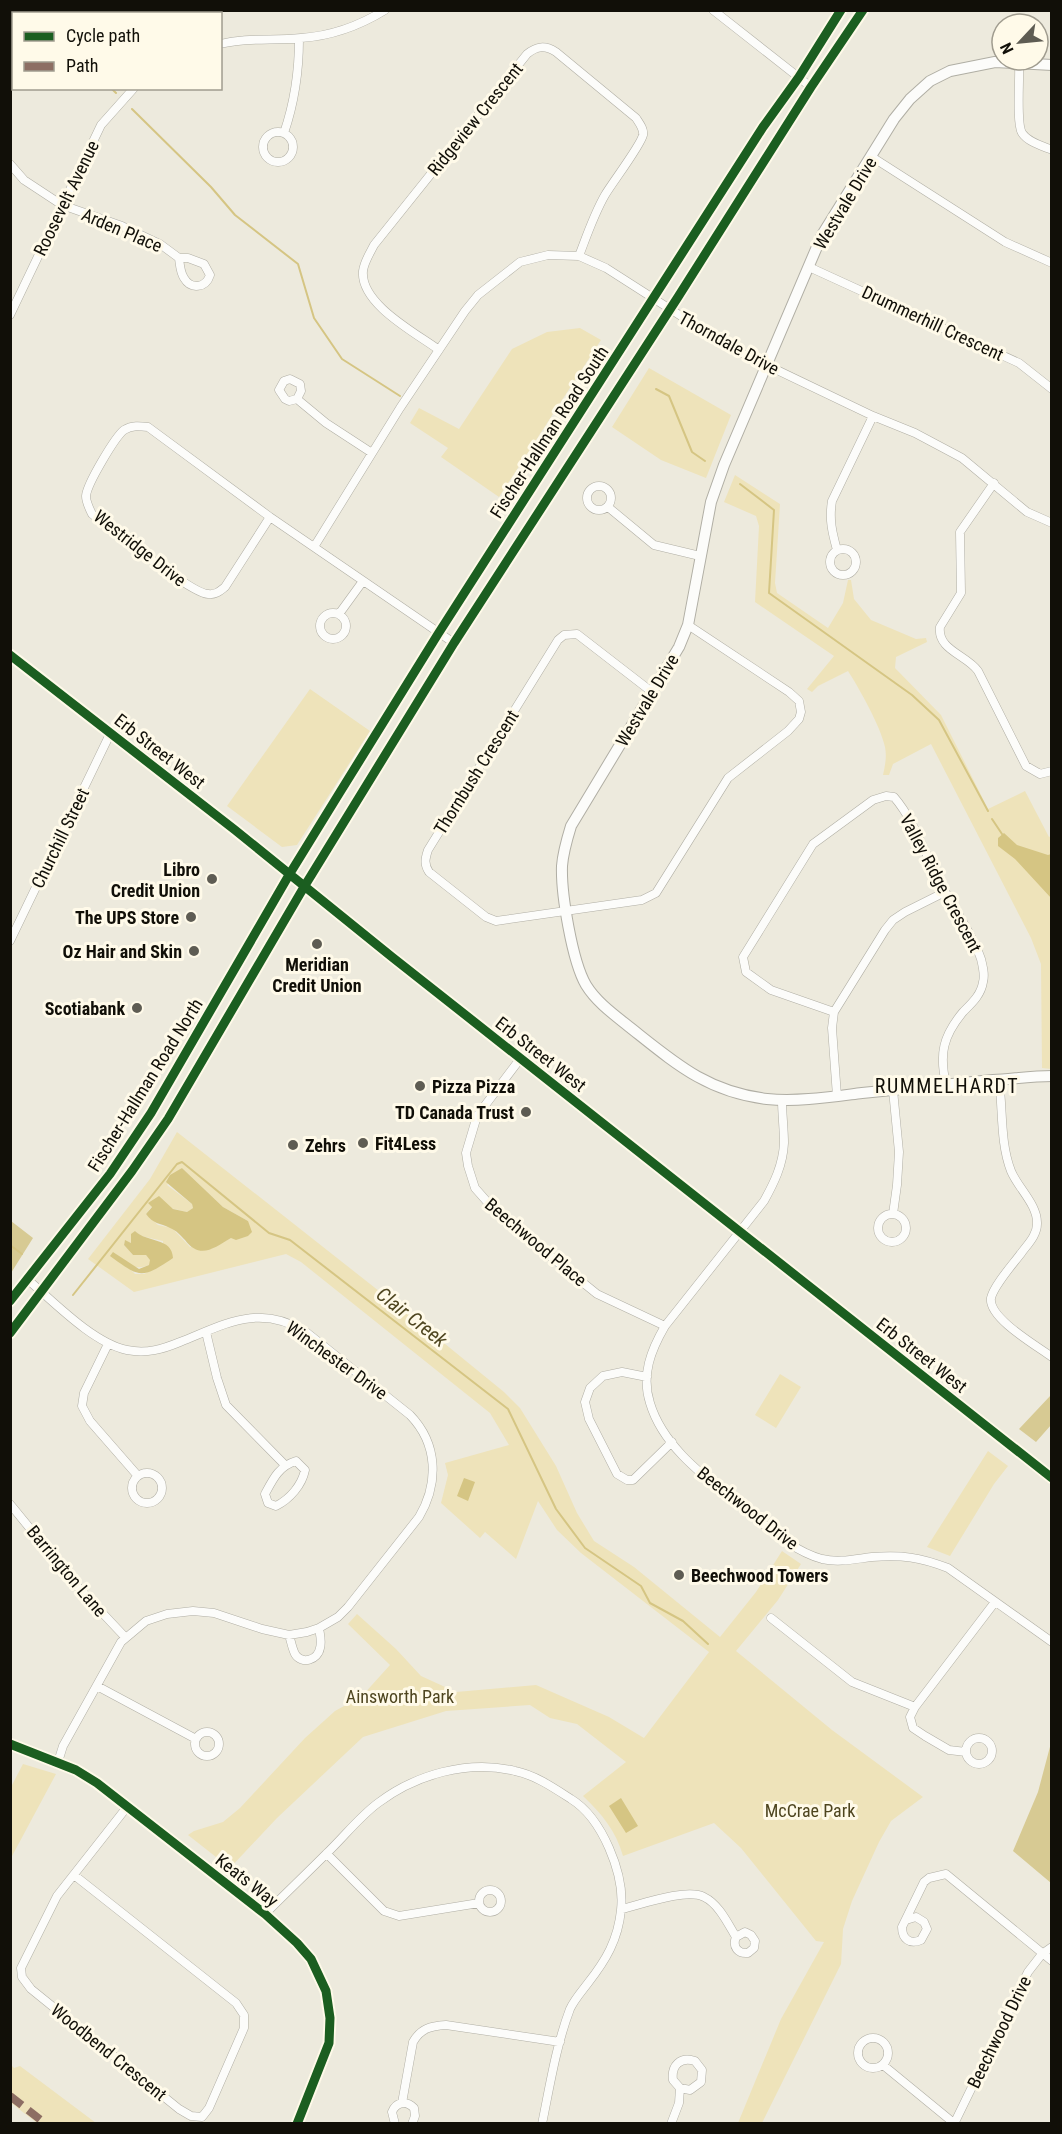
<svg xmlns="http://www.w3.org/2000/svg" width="1062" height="2134" font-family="'Roboto Condensed',sans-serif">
<rect width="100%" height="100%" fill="#edeadd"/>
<path fill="#eee3ba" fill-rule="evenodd" d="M 580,328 L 601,340 L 499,497 L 441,457 L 448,448 L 410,423 L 419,408 L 459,429 L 512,349 L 547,332 Z
M 649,368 L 731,415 L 706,478 L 661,460 L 612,427 Z
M 735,475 L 780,504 L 775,583 L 777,593 L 828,628 L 843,603 L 848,580 L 851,580 L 854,599 L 871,620 L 916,639 L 926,638 L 927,642 L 896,657 L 895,668 L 941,715 L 988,809 L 1025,791 L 1049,837 L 1051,836 L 1051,1069 L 1042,1068 L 1041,964 L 1031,938 L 931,744 L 893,764 L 889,775 L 883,775 C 885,766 887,757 885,747 C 881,727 859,688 848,671 L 818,686 L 812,692 L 807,689 L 834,656 L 755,602 L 759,526 L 756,516 L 724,502 Z
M 310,689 L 370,731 L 297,845 L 282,847 L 227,806 Z
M 177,1132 L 412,1317 L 504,1392 L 520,1408 L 556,1466 L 577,1513 L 594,1541 L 634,1567 L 720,1637 L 756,1592 L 782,1551 L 801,1564 L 778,1600 L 736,1651 L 832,1730 L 923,1797 L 891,1821 L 879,1842 L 852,1901 L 843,1929 L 841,1964 L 762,2123 L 738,2123 L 781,2019 L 824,1942 L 816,1941 L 741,1848 L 714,1823 L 623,1856 C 616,1831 602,1814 583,1796 L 626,1762 L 577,1724 L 550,1718 L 530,1705 L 446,1711 L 363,1737 L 277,1818 L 230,1868 L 188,1835 L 194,1831 L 223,1822 L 240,1808 L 305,1738 L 335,1711 L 362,1696 L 390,1665 L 348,1624 L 357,1614 L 396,1649 L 421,1676 L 456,1692 L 536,1685 L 609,1717 L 644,1738 L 709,1652 L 581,1553 L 557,1530 L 538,1501 L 516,1559 L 485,1532 L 480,1538 L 441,1503 L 448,1475 L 445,1463 L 509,1445 L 490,1413 L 301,1262 L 286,1254 L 134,1292 L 88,1259 L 150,1179 ZM 182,1168 L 223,1207 L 248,1221 L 231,1238 L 211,1249 L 190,1247 L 172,1228 L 158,1225 L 146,1214 L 152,1206 L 148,1203 L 187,1212 L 193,1208 L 192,1204 L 167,1185 ZM 135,1231 L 141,1236 L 163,1241 L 163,1265 L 144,1274 L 135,1274 L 113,1252 C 127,1262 131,1272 149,1265 L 151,1260 L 146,1255 L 133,1255 L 124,1245 L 125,1241 L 131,1243 Z
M 780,1374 L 801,1387 L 776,1428 L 755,1415 Z
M 988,1451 L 1008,1466 L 994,1484 L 950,1556 L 927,1547 Z
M 23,1764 L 56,1774 L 11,1858 L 11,1787 Z
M 11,2065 L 14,2068 L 20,2066 L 96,2123 L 37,2123 L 11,2103 Z"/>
<path fill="#d7ca93" d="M 11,1221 L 33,1238 L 11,1273 Z
M 1051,1395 L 1051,1425 L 1036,1442 L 1019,1429 Z
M 1051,1743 L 1052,1882 L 1051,1883 L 1013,1851 L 1038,1792 Z"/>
<path fill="#d5c583" d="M 1004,833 L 1017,845 L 1048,855 L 1051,854 L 1051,898 L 1015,859 L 998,846 L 998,838 Z
M 182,1168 L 223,1207 L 248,1221 L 252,1232 L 248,1236 L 236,1240 L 231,1238 C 214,1248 200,1260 185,1240 C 181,1236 176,1230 170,1228 C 160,1223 153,1224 146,1214 L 152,1207 L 148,1203 L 159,1196 L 173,1209 L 187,1212 L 193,1208 L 192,1204 L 166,1182 L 170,1175 Z
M 135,1231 C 147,1243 172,1237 173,1258 C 141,1280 139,1277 110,1256 L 113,1252 L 139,1269 L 149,1265 L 150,1260 L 146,1255 L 133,1255 L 124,1245 L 125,1240 L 131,1243 L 131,1234 Z
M 464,1478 L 475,1482 L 468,1501 L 457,1496 Z
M 621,1798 L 638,1826 L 626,1833 L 609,1806 Z"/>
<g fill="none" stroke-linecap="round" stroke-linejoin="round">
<path stroke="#d5c583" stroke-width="2" d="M 32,10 L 35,14
M 111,88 L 116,93
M 132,109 L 211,187 L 235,215 L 298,264 L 314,318 L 342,359 L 400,396
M 656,389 L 669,396 L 692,452 L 705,461
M 740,484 L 774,510 L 769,593 L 912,695 L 939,720 L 988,811
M 992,819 L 1004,837
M 10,1245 L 22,1254
M 73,1295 L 177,1164 L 182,1162 L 269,1233 L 290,1240 L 508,1409 L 556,1509 L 585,1548 L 641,1586 L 650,1603 L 683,1621 L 708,1644"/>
<g stroke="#b0aea4" stroke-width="9">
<path id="street" d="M 132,10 L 133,14
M 713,10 L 811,87
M 220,44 C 247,37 274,41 301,38 C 331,36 359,26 385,10
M 1019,64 C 1020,78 1016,123 1022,133 C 1028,142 1042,146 1052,150
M263 147a15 15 0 1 1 30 0a15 15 0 1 1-30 0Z
M 284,133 C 295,101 299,72 299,39
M 872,157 L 1005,242 L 1052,263
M 10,164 L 24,180 L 62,205 L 122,226 L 160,244 L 179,258 L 188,258 L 204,264 L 210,275 C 206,288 191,290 184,278 C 180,272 180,265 179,258
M 809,267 L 1019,363 L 1052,389
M 10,315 L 101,125 L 134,88
M 439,350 C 416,333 360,304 363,271 C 364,262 370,253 374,245 L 527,54 C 537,46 545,45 556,52 L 636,118 C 640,124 644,129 643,135 C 641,145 612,183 605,195 C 594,214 587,235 579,256
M 297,399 L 301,391 L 300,384 L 290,379 L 284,381 L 279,390 L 285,399 L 289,401 L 297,399 L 326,423 L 372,453
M 994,483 L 960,532 L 961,593 L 940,627 C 937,650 967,655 978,671 L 1026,766 L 1040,774 L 1052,771
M587 498a12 12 0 1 1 24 0a12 12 0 1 1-24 0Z
M 608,507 L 654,545 L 700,556
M 270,517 L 225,587 C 220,591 216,595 208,594 C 191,594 111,528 92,514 C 89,508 86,502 86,496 C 87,484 115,437 124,430 C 132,425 140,426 148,427 L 270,517 L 454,643
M 314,547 L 400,408 L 465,311 L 478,295 L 520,262 L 548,255 L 579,256 L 606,268 L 731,348 L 873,416 L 915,433 L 962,458 L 1027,512 L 1052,523
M830 562a13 13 0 1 1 26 0a13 13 0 1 1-26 0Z
M 837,550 C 832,532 829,519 832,501 L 873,416
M320 626a13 13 0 1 1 26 0a13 13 0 1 1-26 0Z
M 339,614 L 363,581
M 652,692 L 577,634 L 564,635 L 558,640 L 428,850 C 425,859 424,864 429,872 L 486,917 L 496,921 L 642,900 L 656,893 L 728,778 L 788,731 L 799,719 L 801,712 L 799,701 L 789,692 L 688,625
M 10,941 L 110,734
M 834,1012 L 771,990 L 746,972 L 743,957 L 813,844 L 873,800 L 886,796 L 894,797 C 914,820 926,856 940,882 C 953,908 972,932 981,959 C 983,967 985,975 983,982 C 981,995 972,1003 963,1012 C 943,1036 939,1054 946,1084
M 520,1059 L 477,1116 L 466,1153 L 468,1166 L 475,1188 L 498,1214 L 597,1294 L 665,1326
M 999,1080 C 1003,1109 1000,1143 1011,1171 C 1018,1188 1038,1205 1037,1224 C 1037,1235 1028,1244 1022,1252 C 1014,1263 994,1285 991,1298 C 988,1318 1037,1346 1052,1357
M 893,1090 L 899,1152 L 897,1185 L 893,1214
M 837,1096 L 832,1028 L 834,1012 L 885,930 L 893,920 L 905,912 L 945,892
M 782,1100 C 782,1114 784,1129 784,1143 C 783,1165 774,1183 764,1201 L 665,1326 C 651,1350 641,1375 650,1403 C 664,1450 711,1481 746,1510 C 770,1529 793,1551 822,1559 C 839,1563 855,1559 872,1557 C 903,1555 919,1557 948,1568 L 1052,1642
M878 1228a14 14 0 1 1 28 0a14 14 0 1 1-28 0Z
M 27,1279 C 54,1302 93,1343 127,1350 C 147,1354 163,1349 180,1342 C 226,1324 259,1303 306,1332 L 410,1415 C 438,1444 439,1483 419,1517 L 348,1607 L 338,1617 L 319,1628 L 307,1632 L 289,1635 L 262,1629 L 214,1613 L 193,1611 L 167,1614 L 146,1621 L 121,1642 L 63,1746 L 58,1762
M 206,1332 L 217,1378 L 226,1405 L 284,1464
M 108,1344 L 84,1393 L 82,1406 L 90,1421 L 138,1476
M 647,1377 L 622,1372 L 603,1376 L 590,1388 L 585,1402 L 589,1419 L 617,1474 L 627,1480 L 633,1480 L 672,1442
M 296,1461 L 305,1470 C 302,1485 290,1499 276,1506 L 268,1503 L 265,1494 C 273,1479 279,1466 296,1461 Z
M132 1488a15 15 0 1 1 30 0a15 15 0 1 1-30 0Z
M 10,1504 L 77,1586 L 125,1637
M 771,1618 L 852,1682 L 915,1707
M 289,1635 C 291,1641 292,1648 295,1654 C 302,1665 318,1660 320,1648 C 322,1641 320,1635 319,1628
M 97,1686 L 196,1739
M195 1744a12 12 0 1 1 24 0a12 12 0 1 1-24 0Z
M966 1751a13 13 0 1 1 26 0a13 13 0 1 1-26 0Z
M 966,1752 L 949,1750 L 925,1736 L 913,1728 L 910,1717 L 915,1707 L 995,1602
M 327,1854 L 384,1911 L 399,1916 L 479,1903
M 74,1875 L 236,2003 L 244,2015 L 244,2028 L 209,2108 L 202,2117 L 191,2116 L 179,2109 L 31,1989 L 22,1977 L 21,1968 L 57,1896 L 127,1807
M479 1901a11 11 0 1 1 22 0a11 11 0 1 1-22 0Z
M 622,1909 C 642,1904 687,1888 704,1897 C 719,1904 728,1924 736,1937 C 732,1947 738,1954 748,1953 L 754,1948 L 755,1941 L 751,1935 L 745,1932 L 736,1937
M 265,1914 C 285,1894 306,1874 326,1854 C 343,1838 359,1817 378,1803 C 415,1775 468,1759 515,1771 C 535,1775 554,1788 571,1799 C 602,1818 625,1874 621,1910 C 618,1940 606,1960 588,1983 C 582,1991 574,2000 570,2009 C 556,2046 550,2085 542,2124
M 906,1920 L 916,1917 L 924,1922 L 927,1929 L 921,1940 C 910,1945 902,1939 902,1927 L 924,1882 L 929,1878 L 946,1874 L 1052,1961
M858 2053a15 15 0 1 1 30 0a15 15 0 1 1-30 0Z
M 883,2065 L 955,2124
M 402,2103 L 413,2042 C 421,2028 431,2026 446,2025 L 560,2042
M 395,2124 L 392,2112 C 396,2102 406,2100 414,2108 L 415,2116 L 412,2124
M 671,2124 L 679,2103 L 680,2088 L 673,2080 C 671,2066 680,2056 695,2061 L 702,2070 L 701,2082 L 690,2090 L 680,2088
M 954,2124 L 1028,1972 L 1042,1954 L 1052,1947"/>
</g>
<g stroke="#b0aea4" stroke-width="12">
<path id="secondary" d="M 1052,65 L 995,62 L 950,71 L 930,81 L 910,99 L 894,119 L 822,235 L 724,465 L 711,502 L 688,625 L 679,647 L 571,826 C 567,839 563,852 562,866 C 561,893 572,961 586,985 C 597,1003 616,1016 632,1029 C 676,1064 708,1092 767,1099 C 798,1102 830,1097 862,1093 C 905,1089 949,1084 993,1080 C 1012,1079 1032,1076 1052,1076
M 10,655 L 235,830 L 392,957 L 1052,1478
M 10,1301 L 110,1174 L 151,1113 L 289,875 L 337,797 L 438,634 L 763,127 L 799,77 L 841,10
M 10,1333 L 132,1171 L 168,1119 L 304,887 L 454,643 L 678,297 L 811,87 L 863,10
M 10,1744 L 76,1770 L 97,1783 L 265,1914 L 297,1943 L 311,1959 L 326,1991 L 330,2018 L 329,2043 L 297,2124"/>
</g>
<use href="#street" stroke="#fcfcfa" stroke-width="8"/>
<use href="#secondary" stroke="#fcfcfa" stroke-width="10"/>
<path stroke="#8d6e63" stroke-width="8" stroke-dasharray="15 8" stroke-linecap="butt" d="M 10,2096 L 46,2124"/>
<g stroke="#fffae9" stroke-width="13">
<path id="cycleway" d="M 10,655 L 235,830 L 392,957 L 1052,1478
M 10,1301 L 110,1174 L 151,1113 L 289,875 L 337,797 L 438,634 L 763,127 L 799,77 L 841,10
M 10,1333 L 132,1171 L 168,1119 L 304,887 L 454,643 L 678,297 L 811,87 L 863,10
M 10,1744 L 76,1770 L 97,1783 L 265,1914 L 297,1943 L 311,1959 L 326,1991 L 330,2018 L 329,2043 L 297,2124"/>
</g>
<use href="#cycleway" stroke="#1b5e20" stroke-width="9"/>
</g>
<g fill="#5e5c53" stroke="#fffae9" stroke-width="2">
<circle cx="212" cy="879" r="6"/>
<circle cx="191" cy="917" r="6"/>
<circle cx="317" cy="944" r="6"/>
<circle cx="194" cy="951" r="6"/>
<circle cx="137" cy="1008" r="6"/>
<circle cx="420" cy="1086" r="6"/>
<circle cx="526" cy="1112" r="6"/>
<circle cx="363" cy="1143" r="6"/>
<circle cx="293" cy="1145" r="6"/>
<circle cx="679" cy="1575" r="6"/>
</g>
<g text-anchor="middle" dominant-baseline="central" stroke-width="6" stroke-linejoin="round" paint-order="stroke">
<g font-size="18" fill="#110f08" stroke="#fffae9">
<text transform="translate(475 119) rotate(-51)">Ridgeview Crescent</text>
<text transform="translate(66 198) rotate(-64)">Roosevelt Avenue</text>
<text transform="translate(845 203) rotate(-59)">Westvale Drive</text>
<text transform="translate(122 230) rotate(23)">Arden Place</text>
<text transform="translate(933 323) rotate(25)">Drummerhill Crescent</text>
<text transform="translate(729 343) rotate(29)">Thorndale Drive</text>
<text transform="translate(549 432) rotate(-57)">Fischer-Hallman Road South</text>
<text transform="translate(140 548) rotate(38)">Westridge Drive</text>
<text transform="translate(647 700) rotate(-59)">Westvale Drive</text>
<text transform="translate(160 751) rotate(38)">Erb Street West</text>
<text transform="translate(476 772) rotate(-58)">Thornbush Crescent</text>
<text transform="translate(60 838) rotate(-64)">Churchill Street</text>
<text transform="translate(941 883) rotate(62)">Valley Ridge Crescent</text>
<text transform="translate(541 1054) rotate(38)">Erb Street West</text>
<text transform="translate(145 1085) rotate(-58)">Fischer-Hallman Road North</text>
<text transform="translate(536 1242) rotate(40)">Beechwood Place</text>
<text transform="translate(922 1355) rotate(38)">Erb Street West</text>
<text transform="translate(337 1360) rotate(36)">Winchester Drive</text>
<text transform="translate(748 1508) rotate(38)">Beechwood Drive</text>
<text transform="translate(67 1571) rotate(50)">Barrington Lane</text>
<text transform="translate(247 1880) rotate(38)">Keats Way</text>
<text transform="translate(999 2032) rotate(-64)">Beechwood Drive</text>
<text transform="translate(109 2052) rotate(39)">Woodbend Crescent</text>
</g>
<g font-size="18" font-weight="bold" fill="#110f08" stroke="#fffae9" text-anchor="end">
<text x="200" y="869">Libro<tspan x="200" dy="21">Credit Union</tspan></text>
<text x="179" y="917">The UPS Store</text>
<text x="182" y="951">Oz Hair and Skin</text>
<text x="317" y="964" text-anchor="middle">Meridian<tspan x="317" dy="21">Credit Union</tspan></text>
<text x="125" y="1008">Scotiabank</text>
<text x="432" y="1086" text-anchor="start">Pizza Pizza</text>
<text x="514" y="1112">TD Canada Trust</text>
<text x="375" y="1143" text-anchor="start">Fit4Less</text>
<text x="305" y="1145" text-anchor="start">Zehrs</text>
<text x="691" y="1575" text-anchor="start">Beechwood Towers</text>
</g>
<g font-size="18" fill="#4e451f" stroke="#fffae9">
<text x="400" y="1696">Ainsworth Park</text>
<text x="810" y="1810">McCrae Park</text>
</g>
<g font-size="20" letter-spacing="1.5" fill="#110f08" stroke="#fffae9">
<text x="947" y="1086">RUMMELHARDT</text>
</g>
<g font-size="20" font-style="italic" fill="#4f4620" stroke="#fffae9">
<text transform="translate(412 1317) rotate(38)">Clair Creek</text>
</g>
</g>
<rect width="1062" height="2134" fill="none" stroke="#110f08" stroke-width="24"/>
<rect x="12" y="12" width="210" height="78" fill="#fffae9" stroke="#a09c8f" stroke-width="1.5"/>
<rect x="24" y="32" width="30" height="9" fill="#1b5e20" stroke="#a09c8f" stroke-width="1.5"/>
<text x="66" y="42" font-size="18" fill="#110f08">Cycle path</text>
<rect x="24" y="62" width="30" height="9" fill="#8d6e63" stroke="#a09c8f" stroke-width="1.5"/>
<text x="66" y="72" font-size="18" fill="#110f08">Path</text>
<g transform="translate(1020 42) rotate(244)"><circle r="28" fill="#fffae9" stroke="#a09c8f" stroke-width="1.5"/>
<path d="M0-4.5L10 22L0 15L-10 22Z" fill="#5e5c53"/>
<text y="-9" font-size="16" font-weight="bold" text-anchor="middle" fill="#110f08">N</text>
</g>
</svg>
